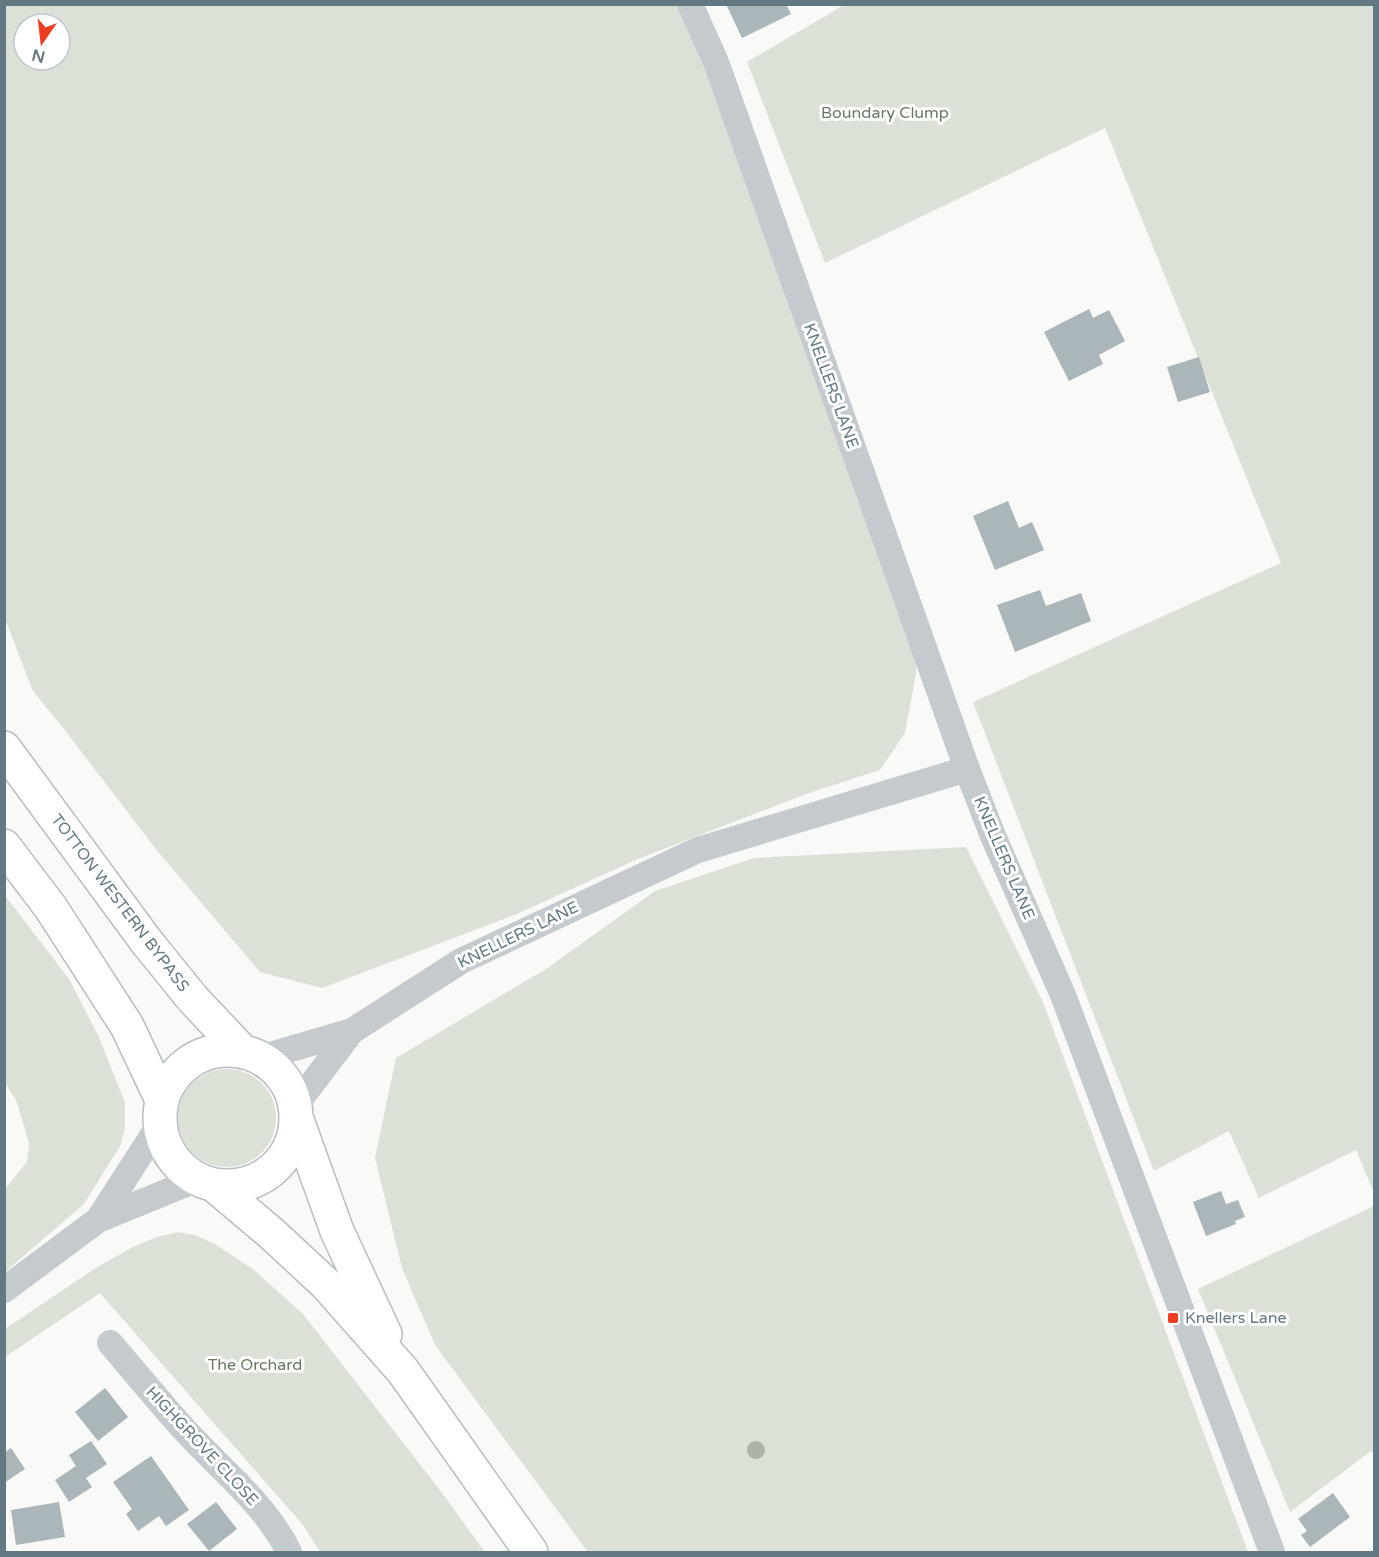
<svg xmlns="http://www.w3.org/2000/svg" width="1379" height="1557" font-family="'Varela Round',sans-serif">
<rect width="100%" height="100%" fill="#f9f9f7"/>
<path fill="#dce1d7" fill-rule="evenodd" d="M 5,5 L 690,5 L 916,626 L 916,673 L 905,733 L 880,770 L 809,793 L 638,859 L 512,916 L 322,988 L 260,972 L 155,848 L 64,729 L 33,691 L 5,619 ZM 24,24 L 60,24 L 60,60 L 24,60 Z
M 844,5 L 1374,5 L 1374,1193 L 1356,1150 L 1259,1198 L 1229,1131 L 1154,1171 L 973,702 L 1281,563 L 1105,128 L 825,263 L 747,62 Z
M 966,847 L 1043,1002 L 1248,1552 L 588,1552 L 435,1345 L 402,1268 L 375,1158 L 396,1058 L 546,969 L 655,891 L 754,858 Z
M 4,894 L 69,979 L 99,1037 L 125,1103 L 125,1129 L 120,1146 L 84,1204 L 5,1272 L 5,1189 L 27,1162 L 29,1143 L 16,1100 L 5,1083 Z
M178 1118a49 49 0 1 1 98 0a49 49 0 1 1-98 0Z
M 1374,1206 L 1374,1455 L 1371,1451 L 1290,1512 L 1198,1289 Z
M 178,1232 L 195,1235 L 215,1244 L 254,1270 L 303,1314 L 439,1489 L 485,1552 L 320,1552 L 303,1525 L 100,1293 L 5,1357 L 5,1329 L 94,1269 L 133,1247 L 157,1237 Z"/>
<path fill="#aab6ba" d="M 726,4 L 786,4 L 791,14 L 742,38 Z
M 1089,309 L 1093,318 L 1109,310 L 1125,341 L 1099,355 L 1103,364 L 1069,381 L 1044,332 Z
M 1199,357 L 1210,392 L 1178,402 L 1167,367 Z
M 1008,501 L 1019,528 L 1032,522 L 1044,550 L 995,570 L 973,516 Z
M 1040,590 L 1046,606 L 1081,593 L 1091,621 L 1015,652 L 997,605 Z
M 1221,1191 L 1226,1204 L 1238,1200 L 1245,1217 L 1235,1221 L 1236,1224 L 1206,1236 L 1193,1202 Z
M 105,1388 L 128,1417 L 98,1441 L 75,1412 Z
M 91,1441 L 107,1464 L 86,1478 L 92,1487 L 69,1502 L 55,1480 L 76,1466 L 69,1455 Z
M 11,1448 L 25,1469 L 4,1483 L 4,1453 Z
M 151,1456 L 189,1510 L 166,1526 L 159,1516 L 138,1531 L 126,1514 L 132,1509 L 113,1482 Z
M 1333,1493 L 1350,1517 L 1310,1547 L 1301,1535 L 1307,1531 L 1298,1519 Z
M 59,1502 L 65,1537 L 16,1545 L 11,1510 Z
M 216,1502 L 237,1529 L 209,1551 L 187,1524 Z"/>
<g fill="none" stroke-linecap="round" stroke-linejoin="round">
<g stroke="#b7bdc0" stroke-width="36">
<path id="primary" d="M 4,748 L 146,941 L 193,999 L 243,1052
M 4,846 L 51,908 L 127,1026 L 162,1100
M160 1118a68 68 0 1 1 136 0a68 68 0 1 1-136 0Z
M 297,1120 L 337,1231 L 385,1334
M 214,1185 L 271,1233 L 327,1285 L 403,1371 L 531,1552"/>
</g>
<path stroke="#c4cacd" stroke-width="26" d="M 690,4 L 716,62 L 967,769 L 993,836 L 1063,995 L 1272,1552
M 260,1058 L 352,1031 L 461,961 L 698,850 L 967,769
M 295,1106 L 352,1031
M 98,1220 L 160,1124
M 4,1290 L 98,1220 L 198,1179
M 110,1343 C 134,1371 157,1399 182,1427 C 218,1467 265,1503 289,1552"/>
<use href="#primary" stroke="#fff" stroke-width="33"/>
</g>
<circle fill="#aab3a5" cx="756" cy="1450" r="9"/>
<rect fill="#ed3c22" stroke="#fff" stroke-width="2" x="1167" y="1312" width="12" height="12" rx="3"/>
<g text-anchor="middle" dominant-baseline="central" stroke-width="6" stroke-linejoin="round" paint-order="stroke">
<g font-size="16" fill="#697a62" stroke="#fff">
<text x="885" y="113">Boundary Clump</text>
<text x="255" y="1365">The Orchard</text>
</g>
<g font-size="16" fill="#627883" stroke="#fff">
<text transform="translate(831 386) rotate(70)">KNELLERS LANE</text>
<text transform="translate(1004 858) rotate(67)">KNELLERS LANE</text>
<text transform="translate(120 903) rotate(53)">TOTTON WESTERN BYPASS</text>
<text transform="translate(518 935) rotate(-26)">KNELLERS LANE</text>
<text transform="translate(202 1446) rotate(47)">HIGHGROVE CLOSE</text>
</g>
<g font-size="16" fill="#627883" stroke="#fff" text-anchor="start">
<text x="1185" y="1318">Knellers Lane</text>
</g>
</g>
<rect width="1379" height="1557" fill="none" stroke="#627883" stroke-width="12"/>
<g transform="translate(42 42) rotate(194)"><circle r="28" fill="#ffffff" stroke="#c0c9cd" stroke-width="1.5"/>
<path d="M0-4.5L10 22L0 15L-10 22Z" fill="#ed3c22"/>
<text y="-9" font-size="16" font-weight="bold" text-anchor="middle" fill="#627883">N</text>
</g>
</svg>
